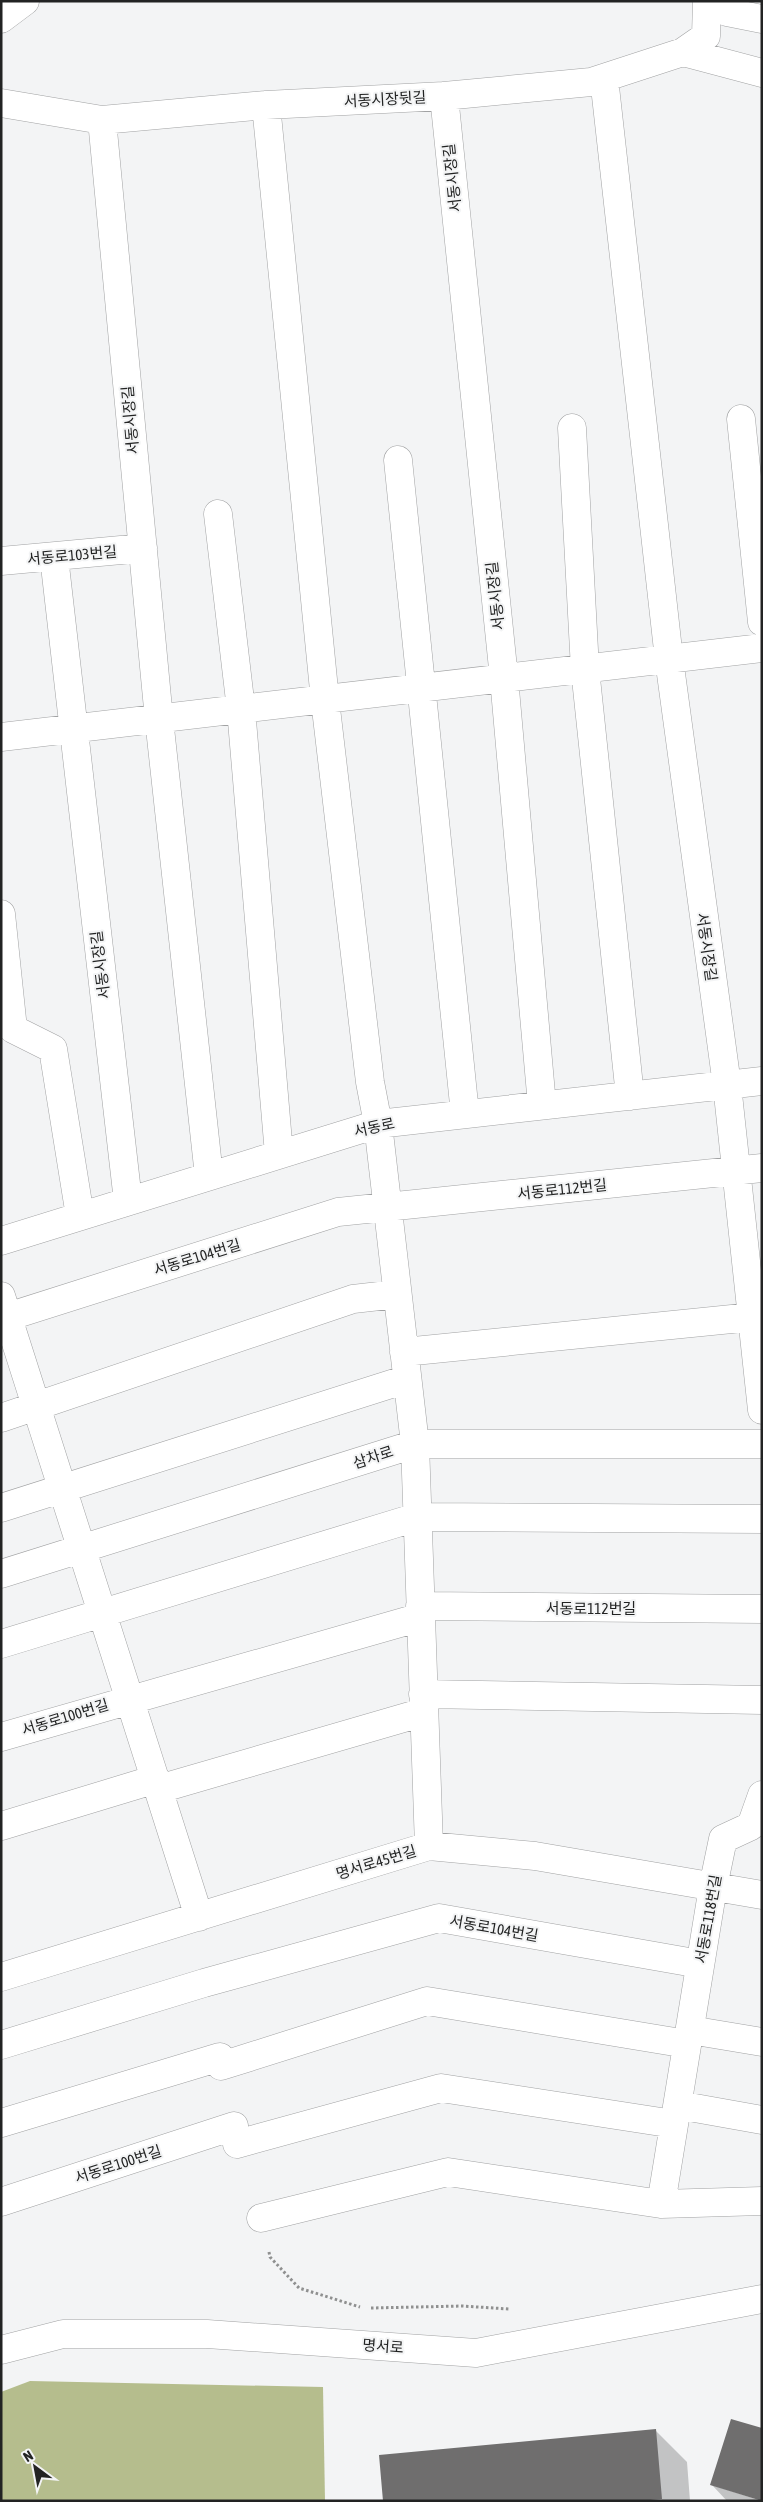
<svg xmlns="http://www.w3.org/2000/svg" width="763" height="2502" font-family="'Asap Condensed','Noto Sans KR',sans-serif">
<rect width="100%" height="100%" fill="#f3f4f5"/>
<path fill="#b5bd8d" d="M 30,2381 L 323,2387 L 325,2501 L 1,2501 L 1,2392 Z"/>
<path fill="#0003" d="M 655,2430 L 687,2462 L 690,2501 L 384,2501 Z
M 712,2485 L 762,2501 L 727,2501 Z"/>
<path fill="#6f6e6e" d="M 731,2419 L 762,2428 L 762,2501 L 710,2485 Z
M 656,2429 L 662,2499 L 638,2501 L 383,2501 L 379,2455 Z"/>
<g fill="none" stroke-linecap="round" stroke-linejoin="round">
<g stroke="#a1a2a3" stroke-width="29">
<path id="minor" d="M 720,1 L 727,12 L 762,19
M 1,19 L 25,1
M 683,52 L 706,36 L 707,1
M 604,78 L 669,659 L 727,1085 L 762,1410
M 444,96 L 504,678 L 542,1105
M 1,103 L 102,120 L 266,105 L 444,96 L 591,82 L 683,52 L 762,73
M 266,105 L 325,700 L 370,1082 L 378,1124 L 415,1444 L 429,1846
M 102,120 L 159,719 L 209,1176
M 741,419 L 762,622
M 572,428 L 585,669 L 630,1096
M 398,460 L 465,1114
M 218,514 L 241,709 L 279,1154
M 54,557 L 128,1201
M 1,561 L 143,548
M 1,737 L 762,648
M 1,914 L 13,1029 L 53,1049 L 80,1216
M 1,1241 L 378,1124 L 762,1081
M 1,1296 L 199,1917
M 1,1319 L 338,1212 L 762,1168
M 404,1352 L 762,1316
M 1,1418 L 353,1299 L 397,1294
M 1,1508 L 407,1379
M 1,1574 L 415,1444 L 762,1444
M 420,1606 L 762,1609
M 1,1644 L 417,1517 L 762,1519
M 423,1694 L 762,1700
M 1,1737 L 421,1617
M 159,1789 L 424,1712
M 1,1826 L 156,1779
M 1,1977 L 429,1846 L 535,1856 L 762,1895
M 690,2030 L 762,2042
M 1,2045 L 204,1983 L 439,1918 L 700,1964
M 221,2066 L 427,2001 L 687,2044
M 678,2105 L 762,2120
M 1,2123 L 220,2057
M 237,2144 L 441,2088 L 674,2124
M 1,2202 L 234,2126
M 661,2204 L 713,1887 L 723,1839 L 751,1826 L 762,1795
M 261,2218 L 448,2172 L 661,2204 L 762,2201
M 1,2350 L 63,2334 L 207,2334 L 476,2353 L 762,2299"/>
</g>
<path stroke="#8f9090" stroke-width="3" stroke-dasharray="2.5 2.5" stroke-linecap="butt" d="M 269,2252 L 270,2257 L 299,2288 L 360,2307
M 371,2308 L 462,2306 L 509,2309"/>
<use href="#minor" stroke="#fff" stroke-width="28"/>
</g>
<g text-anchor="middle" dominant-baseline="central" stroke-width="4" stroke-linejoin="round" paint-order="stroke">
<g font-size="15" fill="#222323" stroke="#f3f4f5">
<text transform="translate(385 99) rotate(-3)">서동시장뒷길</text>
<text transform="translate(452 178) rotate(-96)">서동시장길</text>
<text transform="translate(130 420) rotate(-95)">서동시장길</text>
<text transform="translate(72 555) rotate(-5)">서동로103번길</text>
<text transform="translate(495 596) rotate(-96)">서동시장길</text>
<text transform="translate(707 947) rotate(82)">서동시장길</text>
<text transform="translate(100 965) rotate(-97)">서동시장길</text>
<text transform="translate(374 1127) rotate(-12)">서동로</text>
<text transform="translate(562 1189) rotate(-6)">서동로112번길</text>
<text transform="translate(197 1257) rotate(-17)">서동로104번길</text>
<text transform="translate(373 1457) rotate(-18)">삼차로</text>
<text x="591" y="1608">서동로112번길</text>
<text transform="translate(65 1717) rotate(-17)">서동로100번길</text>
<text transform="translate(376 1862) rotate(-17)">명서로45번길</text>
<text transform="translate(708 1919) rotate(-80)">서동로118번길</text>
<text transform="translate(494 1928) rotate(10)">서동로104번길</text>
<text transform="translate(118 2164) rotate(-18)">서동로100번길</text>
<text transform="translate(383 2346) rotate(4)">명서로</text>
</g>
</g>
<rect width="763" height="2502" fill="none" stroke="#222323" stroke-width="5"/>
<g transform="translate(35 2467) rotate(328)" stroke="#f3f4f5" stroke-width="4" paint-order="stroke">
<path d="M0-4L9 19L0 12L-9 19Z" fill="#222323"/>
<text y="-8" font-size="14" font-weight="bold" text-anchor="middle" fill="#222323">N</text>
</g>
</svg>
